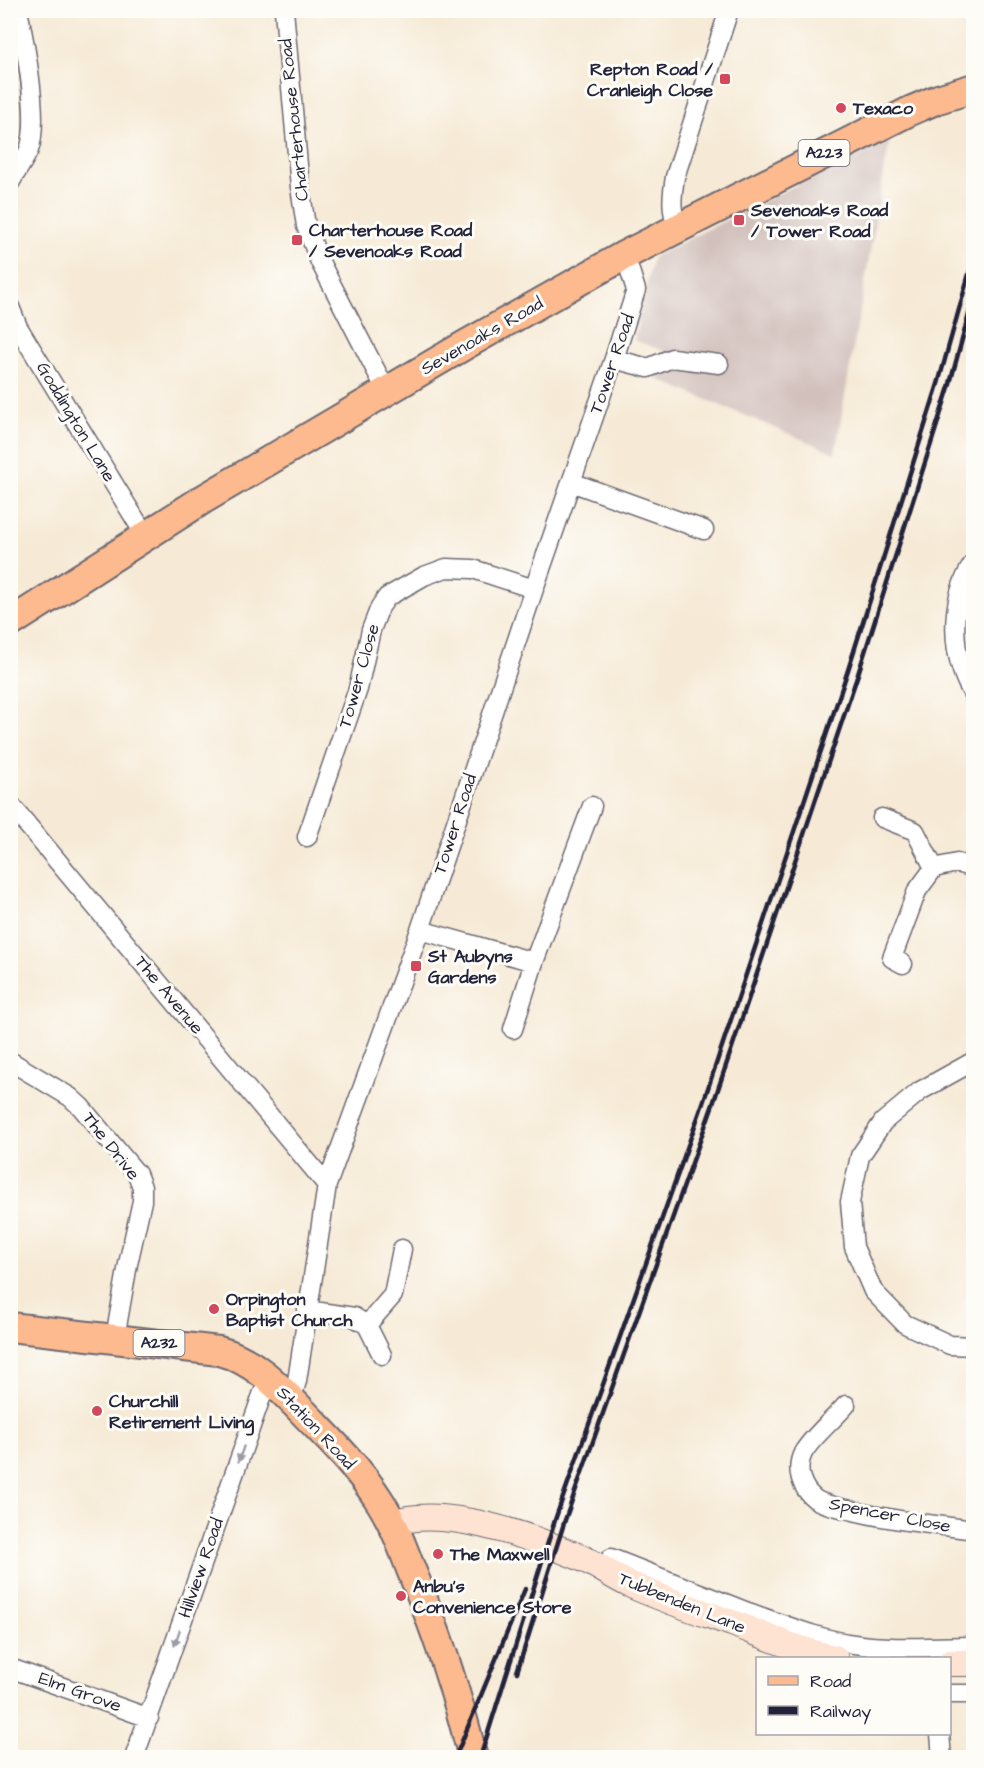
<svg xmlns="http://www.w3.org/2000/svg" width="984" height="1768" font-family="'Architects Daughter',sans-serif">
<rect width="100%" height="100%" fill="#fdfcf7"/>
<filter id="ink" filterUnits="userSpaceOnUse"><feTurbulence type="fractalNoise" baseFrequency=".0167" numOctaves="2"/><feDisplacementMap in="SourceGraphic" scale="12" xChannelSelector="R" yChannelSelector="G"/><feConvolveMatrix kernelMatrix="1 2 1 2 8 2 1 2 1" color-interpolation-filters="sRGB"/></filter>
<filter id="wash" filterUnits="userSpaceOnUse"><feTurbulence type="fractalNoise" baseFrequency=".008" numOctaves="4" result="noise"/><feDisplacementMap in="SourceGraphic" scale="24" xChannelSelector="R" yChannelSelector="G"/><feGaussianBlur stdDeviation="1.35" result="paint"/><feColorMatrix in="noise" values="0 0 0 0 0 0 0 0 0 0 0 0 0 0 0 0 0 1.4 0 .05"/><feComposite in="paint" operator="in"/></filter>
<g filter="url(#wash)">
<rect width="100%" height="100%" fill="#f6ead6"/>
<path fill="#d1c0bc" d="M 890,138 L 835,453 L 657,379 L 664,351 L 634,340 L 653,257 Z"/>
</g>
<g filter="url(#ink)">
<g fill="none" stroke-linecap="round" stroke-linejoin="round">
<g stroke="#6c6871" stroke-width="21">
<path id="street" d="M 284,10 L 300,187 L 306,226 L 320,262 L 386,390
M 10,183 C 16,172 24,161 29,150 C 40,120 25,43 18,10
M 678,228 C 670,210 672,196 675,177 L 729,10
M 10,307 L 18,327 L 145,535
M 614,359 L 648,368 L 672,358 L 719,364
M 571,482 L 704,530
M 974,562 C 948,601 950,657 974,696
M 10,804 L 327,1185
M 882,818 L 915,831 L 934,868
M 307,837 L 358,689 L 371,630 L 380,607 L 387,597 L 424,576 L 446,568 L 473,569 L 534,589
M 420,930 L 534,962
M 903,964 L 892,958 L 917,891 L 934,868 L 957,863 L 974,868
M 513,1029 L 534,962 L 592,806
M 10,1061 L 70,1097 L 81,1107 L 137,1174 L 142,1187 L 142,1201 L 128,1264 L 115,1338
M 974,1061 L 920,1091 L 883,1122 L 860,1156 L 850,1202 L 854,1247 L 873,1291 L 905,1324 L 950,1345 L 974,1346
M 307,1310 L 354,1317 L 367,1325 L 382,1355
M 367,1325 L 393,1295 L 402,1249
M 291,1400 L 297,1381 L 327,1185 L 420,930 L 534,589 L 614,359 L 636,290 L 625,255
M 846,1405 C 835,1418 810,1439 803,1453 C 795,1469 801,1488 815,1499 C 824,1505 835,1506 846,1509 C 887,1520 931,1524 974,1530
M 611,1558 L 748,1612
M 742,1627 L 748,1612 C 783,1624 818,1639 854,1644 C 893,1650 934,1646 974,1646
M 10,1668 L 149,1718
M 950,1694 L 974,1694
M 940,1734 L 942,1758
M 134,1758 L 262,1395 L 270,1380"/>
</g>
<g stroke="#6c6871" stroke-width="28">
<path id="secondary" d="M 392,1523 C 443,1505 529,1536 577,1556 C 596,1563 611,1576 629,1584 C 662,1599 698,1611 732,1623 C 766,1636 799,1651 835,1658
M 950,1663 L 974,1663"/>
</g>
<g stroke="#6c6871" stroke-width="32">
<path id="primary" d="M 10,623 L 202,500 L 465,345 L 625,255 L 910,111 L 938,99 L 974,88
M 10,1327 L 219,1351 C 254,1360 278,1386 303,1412 C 329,1439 357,1466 377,1497 C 392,1519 401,1543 410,1567 C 436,1629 457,1693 473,1758"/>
</g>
<use href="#street" stroke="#fff" stroke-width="18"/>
<use href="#secondary" stroke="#fee3d2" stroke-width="26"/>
<use href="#primary" stroke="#fcba8e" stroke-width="28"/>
<path stroke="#22223b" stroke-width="4.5" d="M 517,1672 L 565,1520 L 712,1107 L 858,674 L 949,387 L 974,296
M 455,1758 L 525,1589
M 480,1758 L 556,1517 L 703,1103 L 848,670 L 938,384 L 974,256"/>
</g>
<defs><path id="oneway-solid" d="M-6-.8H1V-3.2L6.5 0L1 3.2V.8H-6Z" transform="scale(1.5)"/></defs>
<g fill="#9c9ca7">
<use href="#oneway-solid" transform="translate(241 1454) rotate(109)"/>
<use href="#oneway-solid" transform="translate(177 1638) rotate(109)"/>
</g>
</g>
<g fill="#d1495b" stroke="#fdfcf7" stroke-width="2">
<rect x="719" y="73" width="12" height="12" rx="3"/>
<circle cx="841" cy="108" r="6"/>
<rect x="733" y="214" width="12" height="12" rx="3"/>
<rect x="291" y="234" width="12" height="12" rx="3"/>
<rect x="410" y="960" width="12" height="12" rx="3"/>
<circle cx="214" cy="1309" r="6"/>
<circle cx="97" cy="1411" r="6"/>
<circle cx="438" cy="1554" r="6"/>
<circle cx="401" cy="1596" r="6"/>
</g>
<g text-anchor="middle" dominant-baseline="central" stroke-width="6" stroke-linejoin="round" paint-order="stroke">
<g fill="#fdfcf7" stroke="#646373" stroke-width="1.5">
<rect x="798.5" y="140" width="51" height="26" rx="4.5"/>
<rect x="133.5" y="1330" width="51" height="26" rx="4.5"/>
</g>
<g font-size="16" font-weight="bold" fill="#22223b">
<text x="824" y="153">A223</text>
<text x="159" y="1343">A232</text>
</g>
<g font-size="18" font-weight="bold" fill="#22223b" stroke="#fdfcf7" text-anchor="start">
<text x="713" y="69" text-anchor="end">Repton Road /<tspan x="713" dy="21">Cranleigh Close</tspan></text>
<text x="853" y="108">Texaco</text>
<text x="751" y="210">Sevenoaks Road<tspan x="751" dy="21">/ Tower Road</tspan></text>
<text x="309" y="230">Charterhouse Road<tspan x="309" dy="21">/ Sevenoaks Road</tspan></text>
<text x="428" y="956">St Aubyns<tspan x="428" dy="21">Gardens</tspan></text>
<text x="226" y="1299">Orpington<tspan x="226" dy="21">Baptist Church</tspan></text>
<text x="109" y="1401">Churchill<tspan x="109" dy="21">Retirement Living</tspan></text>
<text x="450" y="1554">The Maxwell</text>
<text x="413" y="1586">Anbu's<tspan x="413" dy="21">Convenience Store</tspan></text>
</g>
<g font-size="18" fill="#22223b" stroke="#fdfcf7">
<text transform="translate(294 120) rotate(-96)">Charterhouse Road</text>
<text transform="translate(482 336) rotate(-30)">Sevenoaks Road</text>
<text transform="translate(612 364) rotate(-71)">Tower Road</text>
<text transform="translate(76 422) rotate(59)">Goddington Lane</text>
<text transform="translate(359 676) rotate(-74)">Tower Close</text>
<text transform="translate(455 824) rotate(-72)">Tower Road</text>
<text transform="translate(169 995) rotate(50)">The Avenue</text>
<text transform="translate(111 1146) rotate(52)">The Drive</text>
<text transform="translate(316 1428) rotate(47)">Station Road</text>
<text transform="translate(890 1515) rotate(11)">Spencer Close</text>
<text transform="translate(201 1568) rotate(-71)">Hillview Road</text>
<text transform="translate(682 1603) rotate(22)">Tubbenden Lane</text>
<text transform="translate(80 1692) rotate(20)">Elm Grove</text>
</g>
</g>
<rect width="984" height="1768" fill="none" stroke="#fdfcf7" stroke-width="36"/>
<rect x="756" y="1657" width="195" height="78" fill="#fdfcf7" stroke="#a5a5ac" stroke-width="1.5"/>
<rect x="768" y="1676" width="30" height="9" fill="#fcba8e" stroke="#a5a5ac" stroke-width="1.5"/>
<text x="810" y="1687" font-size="18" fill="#22223b">Road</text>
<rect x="768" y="1706" width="30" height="9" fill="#22223b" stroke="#a5a5ac" stroke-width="1.5"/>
<text x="810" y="1717" font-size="18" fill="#22223b">Railway</text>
</svg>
